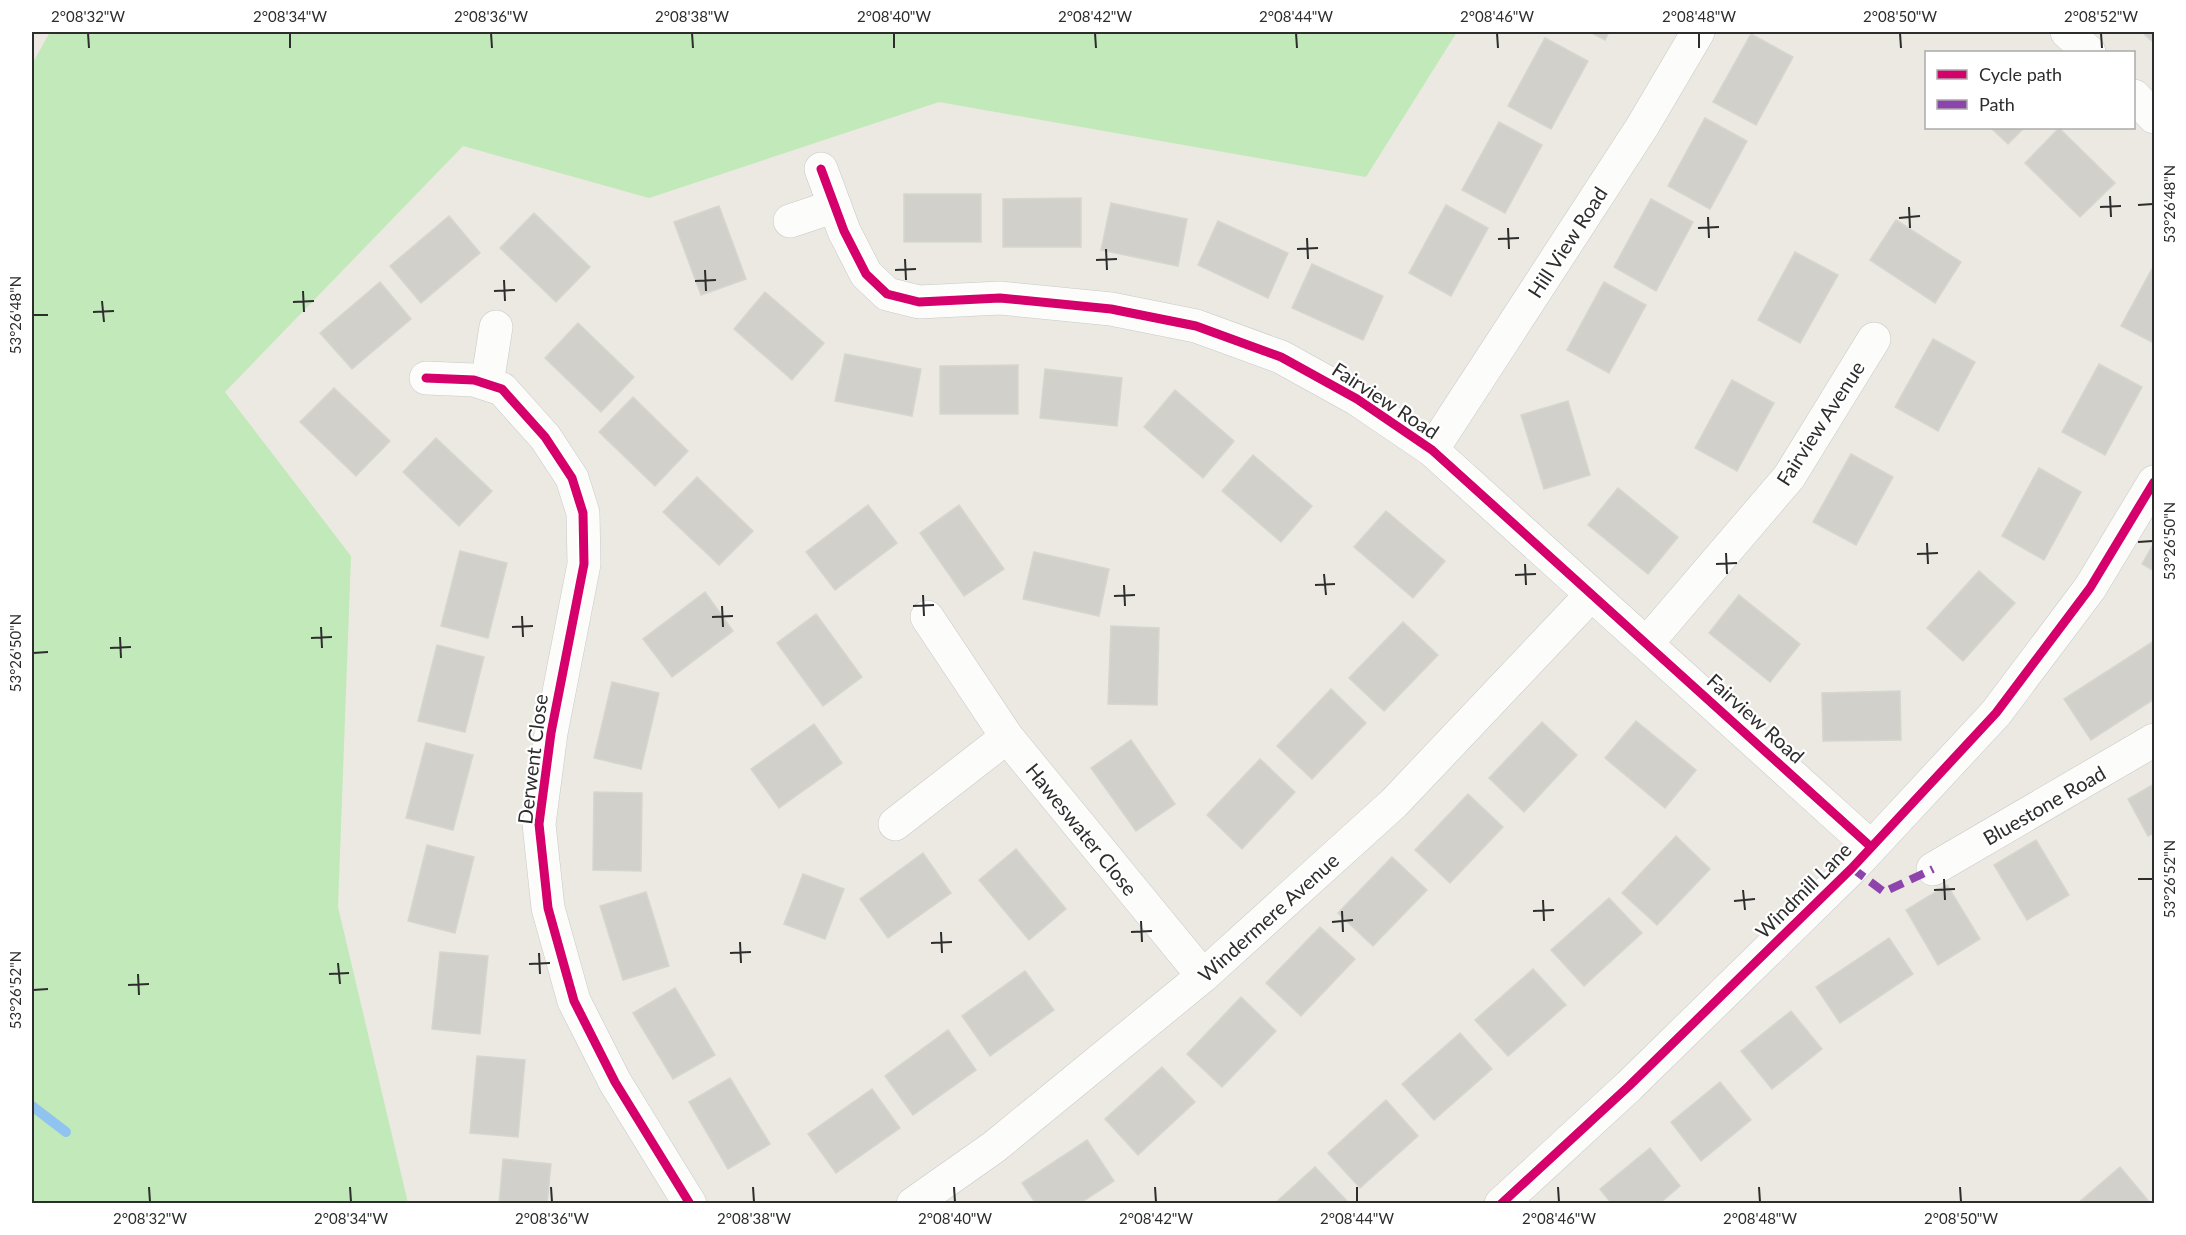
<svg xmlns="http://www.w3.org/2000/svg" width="2186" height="1235" font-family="Lato,sans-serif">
<rect width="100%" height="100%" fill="#ebe9e2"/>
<path fill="#c2e9b9" d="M 50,32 L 1457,32 L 1366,177 L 939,102 L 649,198 L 463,146 L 225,392 L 351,556 L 338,907 L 408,1203 L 32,1204 L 32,64 Z"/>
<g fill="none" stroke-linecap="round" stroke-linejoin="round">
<path stroke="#91c3f1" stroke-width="10" d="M 32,1106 L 66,1132"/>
</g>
<path fill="#d2d0cb" stroke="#d6d5ce" stroke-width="1.5" d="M 1590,32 L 1609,32 L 1605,40 Z
M 2142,32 L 2154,32 L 2154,43 Z
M 1751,34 L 1793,57 L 1756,125 L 1713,102 Z
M 1545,38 L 1588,61 L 1551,129 L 1508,106 Z
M 1705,118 L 1747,141 L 1710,209 L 1668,186 Z
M 1499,122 L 1542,145 L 1505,213 L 1462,190 Z
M 1991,128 L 2024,128 L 2008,144 Z
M 2059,128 L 2115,183 L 2080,217 L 2025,163 Z
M 904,194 L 981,194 L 981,242 L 904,242 Z
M 1081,198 L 1081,247 L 1003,247 L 1003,199 Z
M 1651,199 L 1693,222 L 1656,291 L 1614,267 Z
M 1111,203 L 1187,219 L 1178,266 L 1101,250 Z
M 1446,205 L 1488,228 L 1451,296 L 1409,273 Z
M 719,206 L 746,279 L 701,295 L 674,222 Z
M 534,213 L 590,267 L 556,302 L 500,248 Z
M 449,216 L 480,253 L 421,303 L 390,266 Z
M 1896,220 L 1961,262 L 1935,303 L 1870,260 Z
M 1218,221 L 1288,253 L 1268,298 L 1198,265 Z
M 1795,252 L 1838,275 L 1800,343 L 1758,320 Z
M 1312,264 L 1383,296 L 1363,340 L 1292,308 Z
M 2154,265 L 2154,343 L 2121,326 Z
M 380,282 L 411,319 L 352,369 L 320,333 Z
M 1604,282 L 1646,305 L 1609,373 L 1567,350 Z
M 765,292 L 824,343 L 792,380 L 734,329 Z
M 578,323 L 634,377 L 601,412 L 545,358 Z
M 1933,339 L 1975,362 L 1938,431 L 1895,407 Z
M 845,354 L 921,369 L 912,416 L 835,401 Z
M 2099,364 L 2142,387 L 2105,455 L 2062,432 Z
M 1018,365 L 1018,414 L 940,414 L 940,366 Z
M 1045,369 L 1122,378 L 1117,426 L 1040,418 Z
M 1732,380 L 1774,403 L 1737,471 L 1695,448 Z
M 334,388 L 390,441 L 356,476 L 300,422 Z
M 1175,390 L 1234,441 L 1203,478 L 1144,427 Z
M 633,397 L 688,451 L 655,486 L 599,432 Z
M 1568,401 L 1590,475 L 1544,489 L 1521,415 Z
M 436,438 L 492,491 L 459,526 L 403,472 Z
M 1851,454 L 1893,477 L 1856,545 L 1813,522 Z
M 1253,455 L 1312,506 L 1281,542 L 1222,491 Z
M 2039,468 L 2081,492 L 2044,560 L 2002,536 Z
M 697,477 L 753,531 L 719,565 L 663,512 Z
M 1618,488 L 1678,537 L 1648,574 L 1588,525 Z
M 868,505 L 897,543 L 835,590 L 806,552 Z
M 959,505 L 1004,569 L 964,596 L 920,533 Z
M 1386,511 L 1445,561 L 1413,598 L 1354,547 Z
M 2154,543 L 2154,571 L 2142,564 Z
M 460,551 L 507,563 L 488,638 L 441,626 Z
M 1034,552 L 1109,569 L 1099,616 L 1023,599 Z
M 1979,571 L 2015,603 L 1963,661 L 1927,628 Z
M 705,592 L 733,631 L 672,677 L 643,639 Z
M 1739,595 L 1800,644 L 1770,682 L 1709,633 Z
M 816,614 L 862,677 L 823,706 L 777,643 Z
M 1403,622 L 1438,655 L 1384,711 L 1349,678 Z
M 1111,626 L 1159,628 L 1157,705 L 1108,704 Z
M 2154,641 L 2154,699 L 2091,740 L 2064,699 Z
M 437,645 L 484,657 L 465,732 L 418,721 Z
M 612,682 L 659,693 L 641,769 L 594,758 Z
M 1331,689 L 1366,723 L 1312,779 L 1277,746 Z
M 1900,691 L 1901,740 L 1823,741 L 1822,693 Z
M 1636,721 L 1696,770 L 1665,808 L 1605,758 Z
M 1542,722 L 1577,755 L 1524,812 L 1489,778 Z
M 814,724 L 842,763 L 779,808 L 751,769 Z
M 1131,740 L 1175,804 L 1136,831 L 1091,768 Z
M 426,743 L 473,755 L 453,830 L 406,818 Z
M 1260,759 L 1295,792 L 1242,849 L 1207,815 Z
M 2154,784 L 2154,833 L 2148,836 L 2128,799 Z
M 594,792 L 642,793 L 641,871 L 593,870 Z
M 1468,794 L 1503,827 L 1450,883 L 1415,850 Z
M 1676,836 L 1710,869 L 1657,925 L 1622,893 Z
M 2036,840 L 2069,895 L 2027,920 L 1994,865 Z
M 427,845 L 474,857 L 455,933 L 408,921 Z
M 1016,849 L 1066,909 L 1029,940 L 979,880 Z
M 923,853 L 951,893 L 888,938 L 860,899 Z
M 1392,857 L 1427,890 L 1373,946 L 1338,913 Z
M 803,874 L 844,889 L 825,939 L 784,924 Z
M 1947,885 L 1980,939 L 1938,965 L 1906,910 Z
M 646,892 L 669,966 L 623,980 L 600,906 Z
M 1609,898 L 1642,933 L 1584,986 L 1551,950 Z
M 1320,927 L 1355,959 L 1301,1016 L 1266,983 Z
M 1889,938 L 1913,974 L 1840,1023 L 1816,987 Z
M 440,952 L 488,956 L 480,1034 L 432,1029 Z
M 1533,969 L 1566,1005 L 1508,1056 L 1475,1020 Z
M 1025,971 L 1054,1010 L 990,1056 L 962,1016 Z
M 675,988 L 715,1055 L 673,1079 L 633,1013 Z
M 1241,997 L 1276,1031 L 1222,1087 L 1187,1054 Z
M 1791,1011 L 1822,1049 L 1772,1089 L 1741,1051 Z
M 948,1030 L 976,1070 L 913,1115 L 885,1076 Z
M 1460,1033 L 1492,1069 L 1434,1120 L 1402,1084 Z
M 477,1056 L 525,1060 L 518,1137 L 470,1133 Z
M 1162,1067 L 1195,1102 L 1138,1155 L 1105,1119 Z
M 730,1078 L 770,1144 L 728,1169 L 689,1102 Z
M 1720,1082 L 1751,1120 L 1701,1161 L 1671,1122 Z
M 872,1089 L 900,1128 L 836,1173 L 808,1134 Z
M 1386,1100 L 1418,1136 L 1360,1188 L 1328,1153 Z
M 1087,1140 L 1114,1181 L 1079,1204 L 1036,1204 L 1022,1183 Z
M 1650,1148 L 1680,1186 L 1659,1204 L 1612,1204 L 1600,1189 Z
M 503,1159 L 551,1164 L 547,1204 L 499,1204 Z
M 1315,1167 L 1348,1202 L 1346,1204 L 1274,1204 Z
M 2120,1167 L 2151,1204 L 2077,1204 Z"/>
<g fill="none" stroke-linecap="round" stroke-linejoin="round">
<g stroke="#c8c8c7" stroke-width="34">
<path id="minor" d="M 2067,32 L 2089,52
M 2134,96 L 2154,117
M 821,169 L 844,231 L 866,274 L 887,294 L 919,302 L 1000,298 L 1111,309 L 1196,326 L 1281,357 L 1357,399 L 1432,450 L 1871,847
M 790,221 L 835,206
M 426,378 L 474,380 L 502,389 L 545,437 L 572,478 L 583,513 L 584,564 L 551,733 L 539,824 L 548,908 L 574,1001 L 615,1082 L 690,1204
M 487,384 L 496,327
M 1432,450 L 1642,127 L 1698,32
M 927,617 L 1007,737 L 1203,976
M 1647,643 L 1789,477 L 1874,339
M 895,824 L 1007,737
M 1933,869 L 2154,740
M 913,1204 L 994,1147 L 1203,976 L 1394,803 L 1591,595"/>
</g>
<g stroke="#c8c8c7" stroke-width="34">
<path id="tertiary" d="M 1501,1204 L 1629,1086 L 1852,868 L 1996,713 L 2090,588 L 2154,482"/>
</g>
<use href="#minor" stroke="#fcfcfb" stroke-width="33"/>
<use href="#tertiary" stroke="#fcfcfb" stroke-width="33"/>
<path stroke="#8e44ad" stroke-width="8" stroke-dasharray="15 8" stroke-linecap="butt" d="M 1852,868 L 1884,892 L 1933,869"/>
<g stroke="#fff" stroke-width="13">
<path id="cycleway" d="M 821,169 L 844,231 L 866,274 L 887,294 L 919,302 L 1000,298 L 1111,309 L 1196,326 L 1281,357 L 1357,399 L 1432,450 L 1871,847
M 426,378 L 474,380 L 502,389 L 545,437 L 572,478 L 583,513 L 584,564 L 551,733 L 539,824 L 548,908 L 574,1001 L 615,1082 L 690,1204
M 1501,1204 L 1629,1086 L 1852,868 L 1996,713 L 2090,588 L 2154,482"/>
</g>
<use href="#cycleway" stroke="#d6006c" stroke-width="9"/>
</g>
<path fill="none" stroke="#2d2d2d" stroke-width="2" d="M 88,33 L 89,48M 290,33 L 290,48M 491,33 L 492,48M 692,33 L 693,48M 894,33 L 894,48M 1095,33 L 1096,48M 1296,33 L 1297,48M 1497,33 L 1498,48M 1699,33 L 1699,48M 1900,33 L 1901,48M 2101,33 L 2102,48M 2110,196 L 2111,217M 2138,205 L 2153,204M 1909,207 L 1910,228M 2100,207 L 2121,206M 1708,217 L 1709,238M 1899,218 L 1920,216M 1508,228 L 1509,249M 1698,228 L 1719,227M 1307,238 L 1308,259M 1498,239 L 1519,238M 1106,249 L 1107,270M 1297,249 L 1318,248M 905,259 L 906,280M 1096,260 L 1117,259M 705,270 L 706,291M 895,270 L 916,269M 504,280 L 505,301M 695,281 L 716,280M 303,291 L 304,312M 494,291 L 515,290M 102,301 L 104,322M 293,302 L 314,301M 93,312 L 114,311M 33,315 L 48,315M 2138,542 L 2153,541M 1927,543 L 1928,564M 1726,553 L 1727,574M 1917,554 L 1938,553M 1525,564 L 1526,585M 1716,564 L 1737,563M 1324,574 L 1326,595M 1515,575 L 1536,574M 1124,585 L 1125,606M 1315,585 L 1335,584M 923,595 L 924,616M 1114,596 L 1135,595M 722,606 L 723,627M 913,606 L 934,605M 522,616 L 523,637M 712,617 L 733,616M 321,627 L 322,648M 512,627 L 533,626M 120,637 L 121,658M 311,638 L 332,637M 110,648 L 131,647M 33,653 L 48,652M 1944,879 L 1945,900M 2138,879 L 2153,879M 1743,890 L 1745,910M 1934,890 L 1955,889M 1543,900 L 1544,921M 1734,901 L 1755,899M 1342,911 L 1343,932M 1533,911 L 1554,910M 1141,921 L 1142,942M 1332,922 L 1353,920M 941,932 L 942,953M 1131,932 L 1152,931M 740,942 L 741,963M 931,943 L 952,942M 539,953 L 540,974M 730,953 L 751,952M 338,963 L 340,984M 529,964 L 550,963M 138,974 L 139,995M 329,974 L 349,973M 128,985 L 149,984M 33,990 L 48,989M 149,1187 L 150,1202M 350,1187 L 351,1202M 551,1187 L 552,1202M 753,1187 L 754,1202M 954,1187 L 955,1202M 1155,1187 L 1156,1202M 1357,1187 L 1357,1202M 1558,1187 L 1559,1202M 1759,1187 L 1760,1202M 1960,1187 L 1961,1202"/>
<g text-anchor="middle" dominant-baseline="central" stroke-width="4.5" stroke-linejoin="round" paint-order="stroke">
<g font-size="20" fill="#2d2d2d" stroke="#fff">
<text transform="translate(1567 242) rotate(-57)">Hill View Road</text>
<text transform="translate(1386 400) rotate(33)">Fairview Road</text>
<text transform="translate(1820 423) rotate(-57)">Fairview Avenue</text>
<text transform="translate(1756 718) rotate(42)">Fairview Road</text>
<text transform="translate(532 759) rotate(-83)">Derwent Close</text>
<text transform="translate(2044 805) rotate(-30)">Bluestone Road</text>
<text transform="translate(1082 829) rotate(51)">Haweswater Close</text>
<text transform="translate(1803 890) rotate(-45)">Windmill Lane</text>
<text transform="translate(1268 917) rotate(-42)">Windermere Avenue</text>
</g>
</g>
<rect width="2186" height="1235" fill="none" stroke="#ffffff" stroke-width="66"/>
<rect x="1925" y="51" width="210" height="78" fill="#ffffff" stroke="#ababab" stroke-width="1.5"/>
<rect x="1937" y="70" width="30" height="9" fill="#d6006c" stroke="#ababab" stroke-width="1.5"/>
<text x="1979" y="81" font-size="18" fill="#2d2d2d">Cycle path</text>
<rect x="1937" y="100" width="30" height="9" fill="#8e44ad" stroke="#ababab" stroke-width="1.5"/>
<text x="1979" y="111" font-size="18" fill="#2d2d2d">Path</text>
<rect x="33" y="33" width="2120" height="1169" fill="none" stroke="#2d2d2d" stroke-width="2"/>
<g font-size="15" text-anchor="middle" fill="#2d2d2d">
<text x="88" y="22">2°08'32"W</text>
<text x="290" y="22">2°08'34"W</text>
<text x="491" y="22">2°08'36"W</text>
<text x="692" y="22">2°08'38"W</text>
<text x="894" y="22">2°08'40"W</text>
<text x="1095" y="22">2°08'42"W</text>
<text x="1296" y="22">2°08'44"W</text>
<text x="1497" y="22">2°08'46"W</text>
<text x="1699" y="22">2°08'48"W</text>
<text x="1900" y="22">2°08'50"W</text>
<text x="2101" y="22">2°08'52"W</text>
<text transform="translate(2170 204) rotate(-90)" y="5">53°26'48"N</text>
<text transform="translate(16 315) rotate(-90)" y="5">53°26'48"N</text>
<text transform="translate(2170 541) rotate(-90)" y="5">53°26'50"N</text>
<text transform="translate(16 653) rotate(-90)" y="5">53°26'50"N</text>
<text transform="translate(2170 879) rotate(-90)" y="5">53°26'52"N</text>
<text transform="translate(16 990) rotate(-90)" y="5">53°26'52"N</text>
<text x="150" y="1224">2°08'32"W</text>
<text x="351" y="1224">2°08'34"W</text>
<text x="552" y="1224">2°08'36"W</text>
<text x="754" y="1224">2°08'38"W</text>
<text x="955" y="1224">2°08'40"W</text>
<text x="1156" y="1224">2°08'42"W</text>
<text x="1357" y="1224">2°08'44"W</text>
<text x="1559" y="1224">2°08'46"W</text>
<text x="1760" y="1224">2°08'48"W</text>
<text x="1961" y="1224">2°08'50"W</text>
</g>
</svg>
